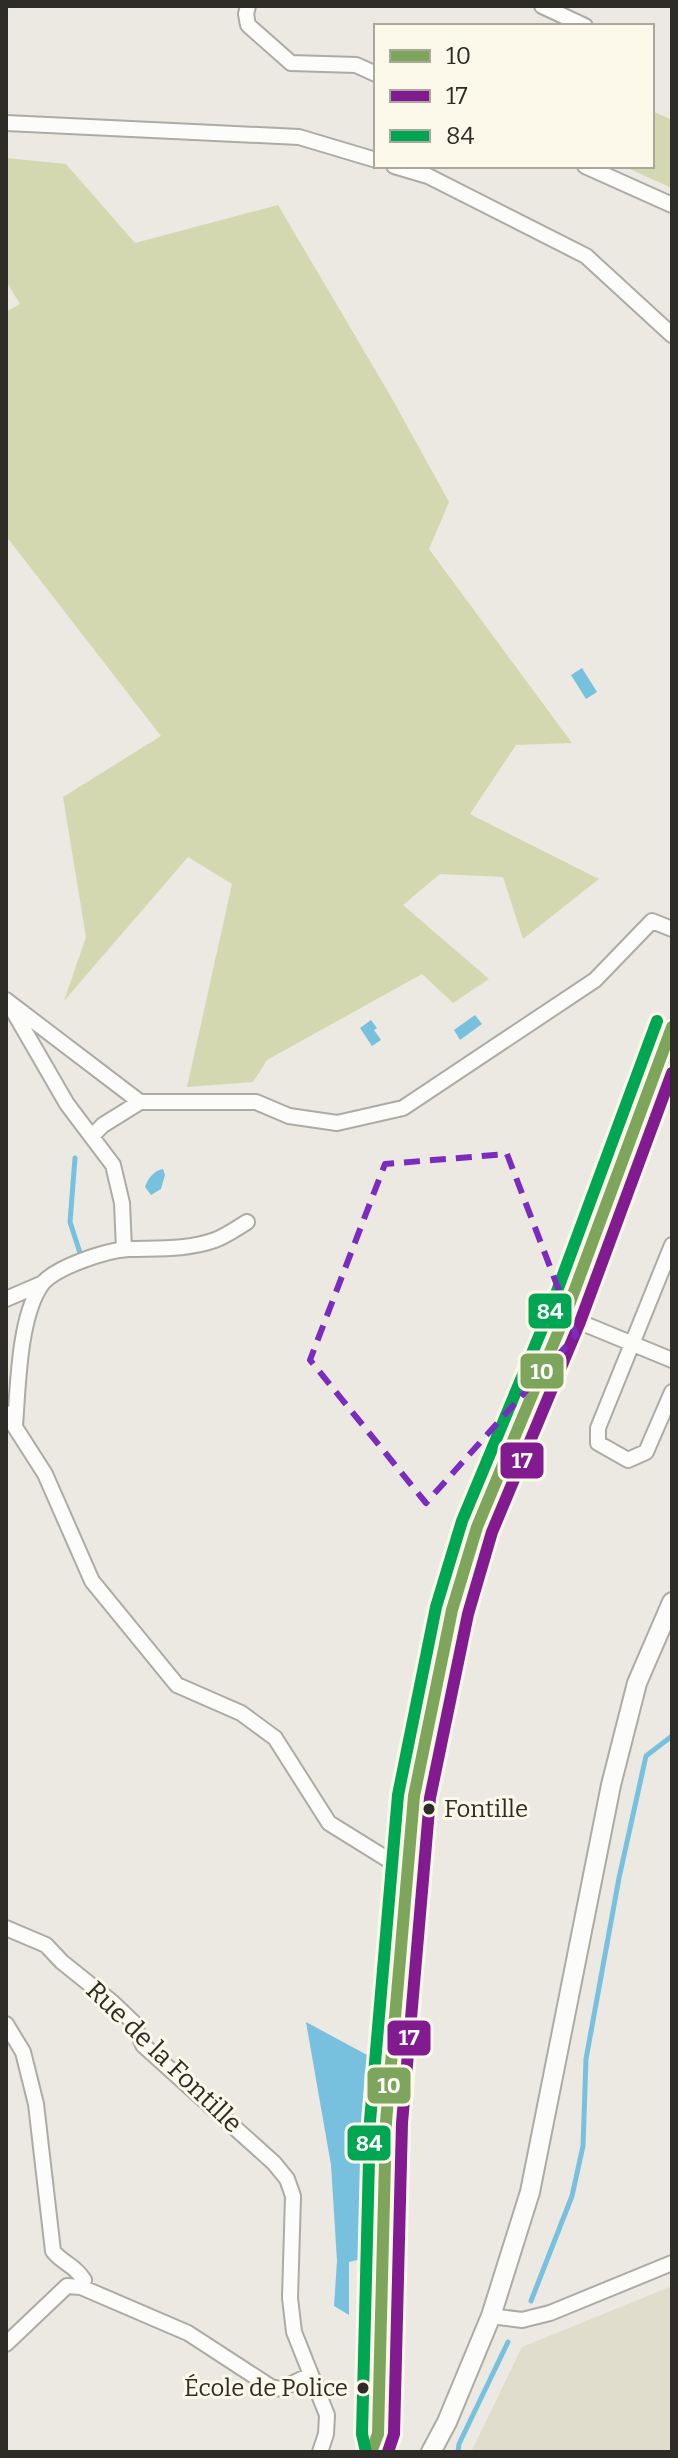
<svg xmlns="http://www.w3.org/2000/svg" width="678" height="2458" font-family="Bitter,serif">
<rect width="100%" height="100%" fill="#ebe9e1"/>
<path fill="#e1ddcd" d="M 672,2286 L 672,2452 L 471,2452 L 522,2347 Z"/>
<path fill="#d4d8b0" d="M 652,111 L 672,120 L 672,188 L 623,166 L 652,166 Z
M 6,158 L 66,164 L 135,243 L 278,205 L 390,395 L 449,502 L 429,549 L 572,743 L 516,745 L 470,814 L 599,879 L 523,939 L 503,877 L 440,874 L 403,905 L 489,979 L 453,1003 L 422,974 L 267,1060 L 253,1082 L 187,1087 L 232,884 L 188,857 L 64,1001 L 86,937 L 63,797 L 161,736 L 6,536 L 6,312 L 20,304 L 6,281 Z"/>
<path fill="#77c1df" d="M 582,668 L 597,692 L 586,699 L 571,675 Z
M 475,1015 L 482,1024 L 460,1040 L 454,1030 Z
M 371,1020 L 377,1028 L 374,1030 L 381,1040 L 372,1046 L 360,1028 Z
M 163,1169 L 165,1175 L 161,1189 L 151,1195 L 145,1187 C 148,1178 155,1170 163,1169 Z
M 306,2022 L 369,2056 L 361,2259 L 349,2262 L 349,2315 L 334,2306 L 337,2261 L 331,2165 Z"/>
<g fill="none" stroke-linecap="round" stroke-linejoin="round">
<path stroke="#77c1df" stroke-width="5" d="M 75,1158 L 70,1222 L 82,1259
M 531,2301 L 572,2196 L 583,2146 L 586,2059 L 619,1878 L 646,1756 L 672,1736
M 458,2452 L 459,2444 L 508,2342"/>
<g stroke="#acaba4" stroke-width="18">
<path id="minor" d="M 248,6 L 246,14 L 248,25 L 291,63 L 356,65 L 376,74
M 542,6 L 585,26
M 6,123 L 299,137 L 376,160
M 394,166 L 428,176 L 586,256 L 672,335
M 585,166 L 672,205
M 6,1000 L 140,1102 L 256,1102 L 289,1116 L 337,1123 L 403,1108 L 595,980 L 652,921 L 672,929
M 12,1009 L 67,1104 L 113,1165 L 122,1203 L 124,1249
M 92,1136 L 103,1125 L 140,1102
M 672,1245 L 598,1428 L 598,1443 L 628,1460 L 646,1452 L 672,1392
M 6,1299 L 41,1284
M 565,1316 L 672,1360
M 6,1413 L 45,1474 L 92,1581 L 177,1685 L 241,1713 L 275,1738 L 329,1823 L 408,1872
M 15,1426 C 18,1386 19,1320 40,1287 C 51,1268 107,1250 129,1249 C 158,1248 187,1250 215,1240 C 226,1236 237,1228 247,1222
M 6,1928 L 46,1945 L 62,1962 L 112,2002 L 133,2022 L 143,2045 L 274,2163 L 287,2179 L 293,2196 L 290,2298 L 294,2332 L 327,2415 L 326,2434 L 320,2452
M 6,2024 L 23,2052 L 36,2104 L 53,2251 C 63,2264 74,2264 84,2280 L 81,2287
M 491,2316 L 522,2320 L 550,2313 L 672,2263
M 6,2344 L 67,2286 L 81,2287 L 188,2333 L 271,2387 L 281,2389 L 310,2375
M 382,2452 L 378,2434 L 386,2122 L 414,1796 L 452,1610 L 477,1527 L 504,1458 L 538,1383 L 565,1316 L 672,1027"/>
</g>
<g stroke="#acaba4" stroke-width="22">
<path id="tertiary" d="M 431,2452 L 447,2422 L 491,2316 L 530,2192 L 611,1785 L 637,1683 L 672,1602"/>
</g>
<use href="#minor" stroke="#fcfcfa" stroke-width="14"/>
<use href="#tertiary" stroke="#fcfcfa" stroke-width="18"/>
<g stroke="#fcf9ea" stroke-width="18">
<path id="bus-1" d="M 371,2452 L 378,2434 L 386,2122 L 414,1796 L 452,1610 L 477,1527 L 565,1316 L 672,1027"/>
</g>
<g stroke="#fcf9ea" stroke-width="18">
<path id="bus-2" d="M 388,2452 L 394,2434 L 402,2123 L 430,1798 L 468,1614 L 492,1532 L 580,1322 L 672,1073"/>
</g>
<g stroke="#fcf9ea" stroke-width="18">
<path id="bus-3" d="M 366,2452 L 362,2434 L 370,2121 L 398,1795 L 436,1607 L 462,1521 L 550,1310 L 657,1021"/>
</g>
<use href="#bus-1" stroke="#7da55c" stroke-width="12"/>
<use href="#bus-2" stroke="#821b8f" stroke-width="12"/>
<use href="#bus-3" stroke="#00a651" stroke-width="12"/>
</g>
<path fill="none" stroke="#7b2cbf" stroke-width="6" stroke-dasharray="16 10" stroke-linejoin="round" d="M 507,1154 L 576,1335 L 426,1503 L 310,1360 L 385,1164 Z"/>
<g fill="#2e2c27" stroke="#fcf9ea" stroke-width="3">
<circle cx="429" cy="1809" r="7"/>
<circle cx="363" cy="2388" r="7"/>
</g>
<g text-anchor="middle" dominant-baseline="central" stroke-width="6" stroke-linejoin="round" paint-order="stroke">
<g font-size="24" fill="#2e2c27" stroke="#fcf9ea" text-anchor="start">
<text x="444" y="1809">Fontille</text>
<text x="348" y="2388" text-anchor="end">École de Police</text>
</g>
<g font-size="26" fill="#2e2c27" stroke="#fcf9ea">
<text transform="translate(164 2057) rotate(44)">Rue de la Fontille</text>
</g>
</g>
<g stroke="#fcf9ea" stroke-width="3">
<rect x="527" y="1292" width="46" height="38" rx="8" fill="#00a651"/>
<rect x="519" y="1352" width="46" height="38" rx="8" fill="#7da55c"/>
<rect x="499" y="1441" width="46" height="39" rx="8" fill="#821b8f"/>
<rect x="386" y="2019" width="46" height="38" rx="8" fill="#821b8f"/>
<rect x="366" y="2066" width="46" height="39" rx="8" fill="#7da55c"/>
<rect x="346" y="2124" width="46" height="38" rx="8" fill="#00a651"/>
</g>
<g font-size="22" text-anchor="middle" font-weight="bold" fill="#fff">
<text x="550" y="1319">84</text>
<text x="542" y="1379">10</text>
<text x="522" y="1468">17</text>
<text x="409" y="2045">17</text>
<text x="389" y="2093">10</text>
<text x="369" y="2151">84</text>
</g>
<rect width="678" height="2458" fill="none" stroke="#2e2c27" stroke-width="16"/>
<rect x="374" y="24" width="280" height="144" fill="#fcf9ea" stroke="#aaa79c" stroke-width="2"/>
<rect x="390" y="50" width="40" height="12" fill="#7da55c" stroke="#aaa79c" stroke-width="2"/>
<text x="446" y="64" font-size="24" fill="#2e2c27">10</text>
<rect x="390" y="90" width="40" height="12" fill="#821b8f" stroke="#aaa79c" stroke-width="2"/>
<text x="446" y="104" font-size="24" fill="#2e2c27">17</text>
<rect x="390" y="130" width="40" height="12" fill="#00a651" stroke="#aaa79c" stroke-width="2"/>
<text x="446" y="144" font-size="24" fill="#2e2c27">84</text>
</svg>
